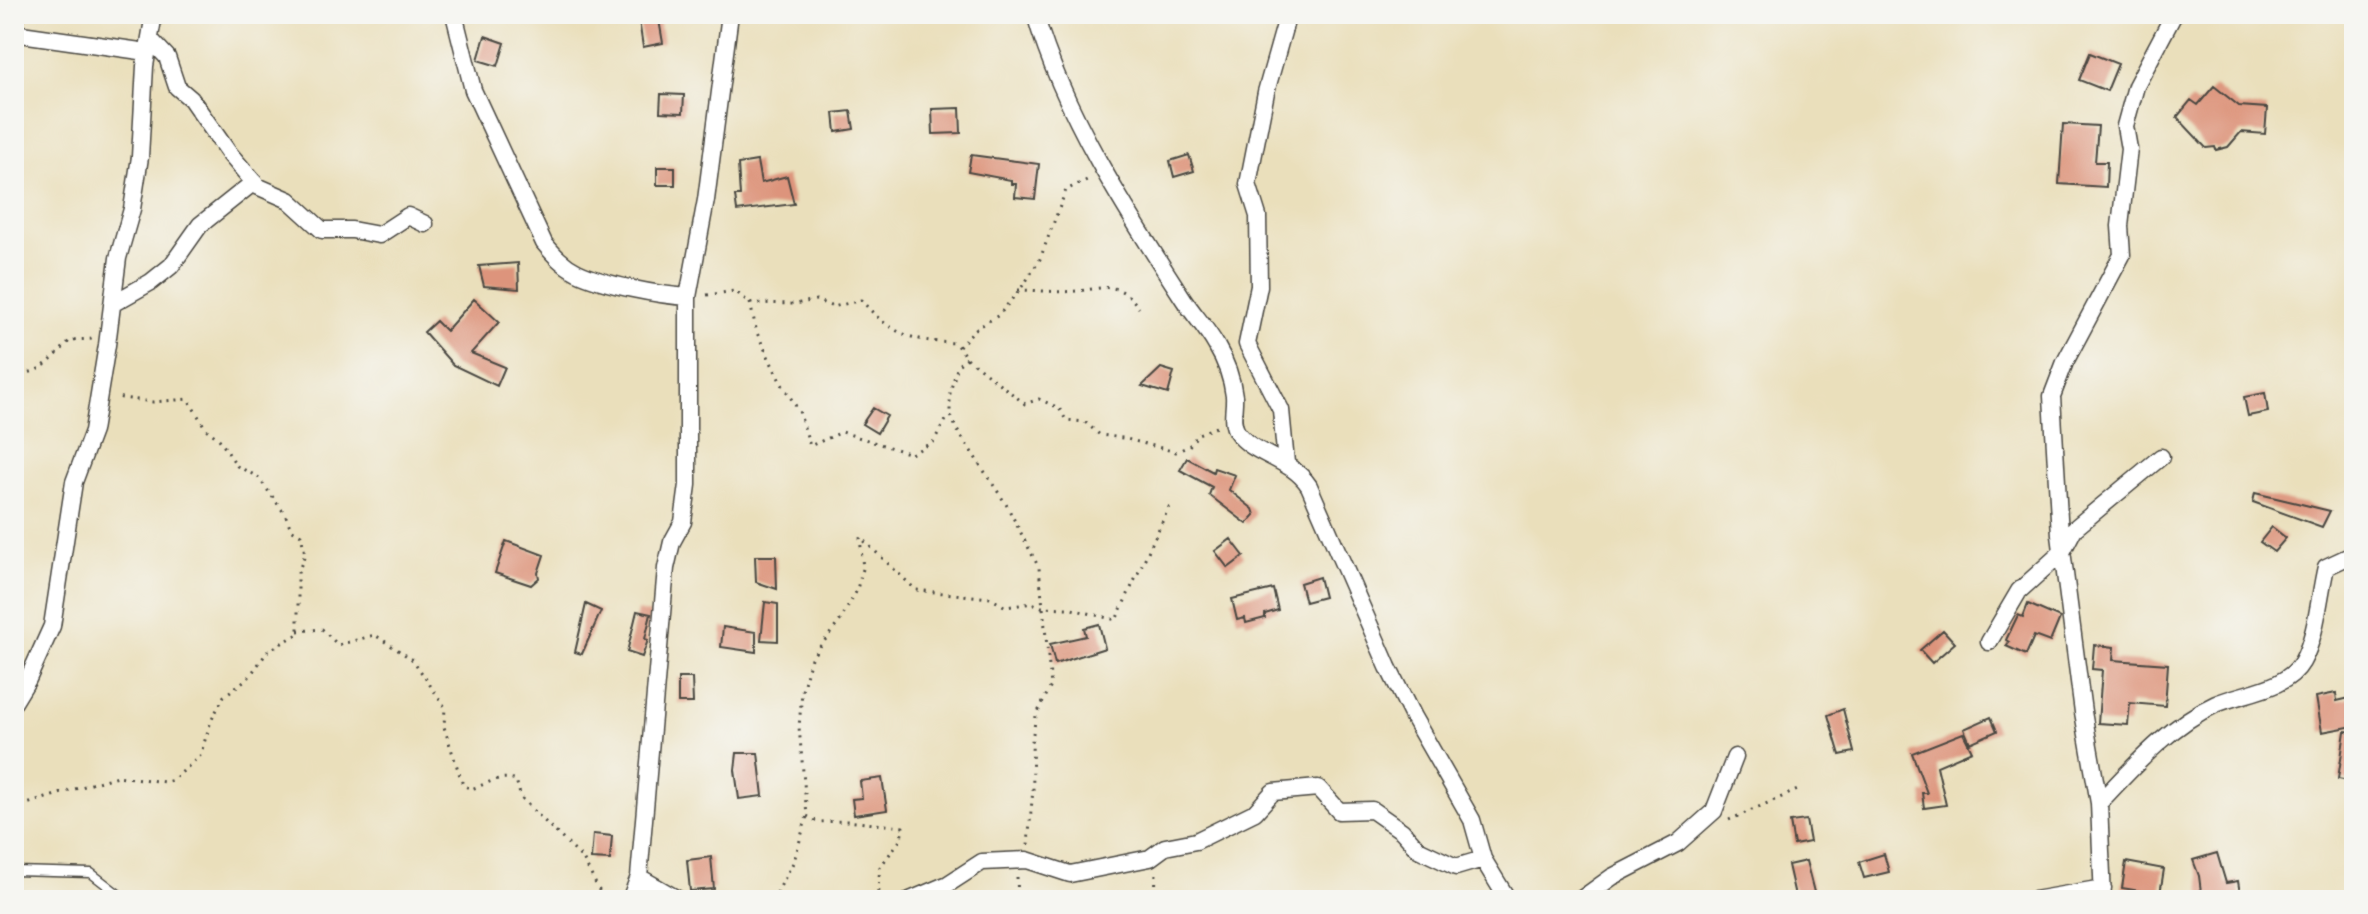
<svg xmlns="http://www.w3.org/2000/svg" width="2368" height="914" font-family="Itim,sans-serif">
<rect width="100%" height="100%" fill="#f6f6f2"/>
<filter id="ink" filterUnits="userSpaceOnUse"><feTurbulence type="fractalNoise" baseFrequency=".0125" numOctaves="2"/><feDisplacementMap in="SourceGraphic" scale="16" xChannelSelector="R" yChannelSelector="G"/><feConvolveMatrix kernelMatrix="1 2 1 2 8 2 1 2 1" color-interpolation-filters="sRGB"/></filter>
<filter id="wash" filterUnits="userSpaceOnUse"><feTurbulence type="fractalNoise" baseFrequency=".006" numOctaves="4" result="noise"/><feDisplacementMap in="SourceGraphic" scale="32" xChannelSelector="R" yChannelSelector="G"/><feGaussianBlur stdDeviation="1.8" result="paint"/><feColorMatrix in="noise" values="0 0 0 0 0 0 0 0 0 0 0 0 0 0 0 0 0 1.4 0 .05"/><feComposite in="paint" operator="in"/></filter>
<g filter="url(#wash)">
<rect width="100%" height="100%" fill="#eadfbb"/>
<g id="blocks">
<path fill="#dd947c" d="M 638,14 L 658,14 L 663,43 L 643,47 Z
M 485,36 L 505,43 L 498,66 L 478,60 Z
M 2090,53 L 2118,64 L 2107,91 L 2079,80 Z
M 2214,86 L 2239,106 L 2267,108 L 2265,134 L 2241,132 L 2228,147 L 2216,150 L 2215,147 L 2206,148 L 2177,117 L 2191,100 L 2198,105 Z
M 661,94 L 684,95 L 683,113 L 660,112 Z
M 960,108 L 961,133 L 933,134 L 932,109 Z
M 851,111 L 854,129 L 836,132 L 834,113 Z
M 2063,124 L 2098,126 L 2095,162 L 2107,162 L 2106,187 L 2059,184 Z
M 971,155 L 1039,164 L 1035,199 L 1015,197 L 1016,184 L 1011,184 L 1011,180 L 968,172 Z
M 1189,155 L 1194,171 L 1174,177 L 1170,161 Z
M 757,161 L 761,183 L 787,176 L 794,204 L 737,211 L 735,196 L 740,196 L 738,164 Z
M 657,167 L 675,167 L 675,185 L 657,185 Z
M 518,263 L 519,289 L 484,286 L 479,266 Z
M 474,299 L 499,322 L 471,353 L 505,367 L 497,386 L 453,365 L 424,332 L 436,321 L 446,331 Z
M 1161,368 L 1174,372 L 1168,394 L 1142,386 Z
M 2265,393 L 2268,412 L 2248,416 L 2244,397 Z
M 873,408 L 887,416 L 877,433 L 862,424 Z
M 1187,458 L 1213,472 L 1214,468 L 1235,475 L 1229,490 L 1253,509 L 1255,515 L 1247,524 L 1209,495 L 1212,487 L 1180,470 Z
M 2255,493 L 2293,502 L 2330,511 L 2322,527 L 2253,502 Z
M 2272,527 L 2286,538 L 2274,552 L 2260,542 Z
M 1231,539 L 1244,556 L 1228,568 L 1215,551 Z
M 506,541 L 544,555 L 538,573 L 539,578 L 531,585 L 495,573 Z
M 755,556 L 776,556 L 777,589 L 756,582 Z
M 1319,577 L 1324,597 L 1305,602 L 1300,583 Z
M 1273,589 L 1278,610 L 1265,614 L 1265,618 L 1246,623 L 1245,618 L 1237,620 L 1232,599 Z
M 765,602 L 778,604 L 778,641 L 761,640 Z
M 586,604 L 601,611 L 582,654 L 575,652 Z
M 2028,604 L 2060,618 L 2050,642 L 2034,636 L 2026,655 L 2006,646 L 2009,642 L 2006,640 L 2018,615 L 2023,617 Z
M 637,611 L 651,614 L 645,639 L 648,640 L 642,657 L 627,652 Z
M 1099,624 L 1105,648 L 1055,664 L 1050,644 L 1086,636 L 1084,628 Z
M 723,627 L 756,632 L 756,652 L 721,647 Z
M 1943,630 L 1955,643 L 1932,663 L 1920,650 Z
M 2094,645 L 2114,647 L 2113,660 L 2168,664 L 2165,706 L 2130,703 L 2128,725 L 2098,723 L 2102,670 L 2092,669 Z
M 678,678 L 692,678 L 693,703 L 678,703 Z
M 2336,693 L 2337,701 L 2354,697 L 2354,726 L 2322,732 L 2316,697 Z
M 1843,709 L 1854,752 L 1840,755 L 1828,715 Z
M 1991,717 L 1997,731 L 1970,743 L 1964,729 Z
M 2345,731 L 2354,732 L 2354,782 L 2338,779 Z
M 1963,733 L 1972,751 L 1937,766 L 1946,805 L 1924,808 L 1922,793 L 1927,793 L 1912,753 Z
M 737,753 L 758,753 L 763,796 L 739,799 L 735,770 Z
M 882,778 L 887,810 L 854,815 L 852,799 L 862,798 L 860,781 Z
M 1806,820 L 1810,842 L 1794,845 L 1790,822 Z
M 593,834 L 612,836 L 610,860 L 591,859 Z
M 2217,853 L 2226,883 L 2238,881 L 2241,900 L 2202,900 L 2199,876 L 2193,860 Z
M 1884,854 L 1889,872 L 1864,878 L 1859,862 Z
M 711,857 L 714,889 L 690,891 L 687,860 Z
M 1806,861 L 1816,900 L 1796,900 L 1788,865 Z
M 2126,862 L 2164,869 L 2159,900 L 2145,898 L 2146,892 L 2122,888 Z"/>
</g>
</g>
<g filter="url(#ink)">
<use href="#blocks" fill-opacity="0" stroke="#484641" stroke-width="2"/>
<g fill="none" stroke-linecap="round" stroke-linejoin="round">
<g stroke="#484641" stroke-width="11">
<path id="service" d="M 14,871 L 91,873 L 126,900"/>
</g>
<g stroke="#484641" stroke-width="19">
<path id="minor" d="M 454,14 L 473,90 L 544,243 C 554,255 563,265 577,272 C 604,285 658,295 688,297
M 1035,14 C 1063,113 1128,214 1184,300 C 1194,315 1207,329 1216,345 C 1225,360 1232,379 1234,396 C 1235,408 1230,421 1237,432 C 1252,455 1291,458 1309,486 L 1388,667 L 1413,717 L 1472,820 L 1483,859 L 1508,900
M 14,18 L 18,14
M 14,33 L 147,52
M 150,39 L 167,57 L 177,87 L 191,99 L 228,152 L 257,186 L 289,200 L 322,230 L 352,230 L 379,235 L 408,216 L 425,224
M 112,304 L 151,282 L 171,266 L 200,225 L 254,182
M 1286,463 L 1281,410 L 1247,344 L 1259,286 L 1258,216 L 1248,184 L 1266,92 L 1288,14
M 1989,642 L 2019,591 L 2062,552 L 2074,529 L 2161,457
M 14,702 L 28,679 L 52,626 L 74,482 L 93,431 L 107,345 L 118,258 L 132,209 L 140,157 L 145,66 L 154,14
M 2099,803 C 2134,766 2170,725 2216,704 C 2244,692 2286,690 2302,662 C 2317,635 2319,596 2326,567 L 2354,554
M 639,877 L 679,900
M 630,900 L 639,877 L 666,568 L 672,542 L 683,522 L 688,485 L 688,297 L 706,200 L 730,14
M 910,900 L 948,884 L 982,862 L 1027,860 L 1070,874 L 1150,858 L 1165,847 L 1196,841 L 1255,812 L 1273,792 L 1318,788 L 1339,811 L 1372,810 L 1402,831 L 1418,849 L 1456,867 L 1483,859
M 1580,900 L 1612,877 L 1678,843 L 1714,811 L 1735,757
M 2034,900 L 2103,888
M 2103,900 L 2099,803 L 2083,712 L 2060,535 L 2052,396 L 2065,362 L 2122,255 L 2120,226 L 2129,149 L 2125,126 L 2136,86 L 2174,14"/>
</g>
<path stroke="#484641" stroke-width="3" stroke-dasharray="2 6" stroke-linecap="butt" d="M 1018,290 C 1037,290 1058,293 1077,291 C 1105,288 1119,280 1139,308
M 707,295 L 735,291 L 750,303 L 795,304 L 816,300 L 833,307 L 861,300 C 891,334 910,341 955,343 L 967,358 L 1025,404 L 1039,399 L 1059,408 L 1066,420 L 1085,422 L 1100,435 L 1123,438 L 1176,452 L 1189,446 L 1198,434 L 1216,427
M 750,303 L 757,333 L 780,381 L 799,411 L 810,446 L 842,432 L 911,454 L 933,442 L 949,415
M 959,347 L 974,330 L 999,315 L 1025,283 L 1040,259 L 1066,190 L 1089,179
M 967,358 L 958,365 L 950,392 L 950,413 L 957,430 L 1006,504 L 1039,568 L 1051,686 L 1036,716 L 1032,739 L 1033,789 L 1028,845
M 14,373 C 39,377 55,357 70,340 L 93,339
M 298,631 L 322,629 L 338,645 L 375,635 L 413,660 L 445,707 L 444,727 L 463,785 L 471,789 C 488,784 499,774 516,780 L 521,798 L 583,859 L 604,900
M 14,808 L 117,776 L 165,782 L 173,780 L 200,756 L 211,721 L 224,696 L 249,677 L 268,651 L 298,634 L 298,573 L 305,554 L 301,535 L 291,529 L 285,514 L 258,477 L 237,466 L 219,439 L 206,429 L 188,399 L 153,402 L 115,397
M 1729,820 L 1800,789
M 1017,877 L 1018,900
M 773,900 L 794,861 L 807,816
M 877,900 L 880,867 L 901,839 L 903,827 L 847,821 L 818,822 L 807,816 L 799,727 L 802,691 L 811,658 L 840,621 L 856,592 L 863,569 L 860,537 L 916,590 L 990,598 L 1006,607 L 1032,603 L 1042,607 L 1068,608 L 1116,620 L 1170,505
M 1155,900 L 1156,872"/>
<use href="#service" stroke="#fff" stroke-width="8"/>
<use href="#minor" stroke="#fff" stroke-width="16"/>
</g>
</g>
<rect width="2368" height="914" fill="none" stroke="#f6f6f2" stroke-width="48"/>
</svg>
